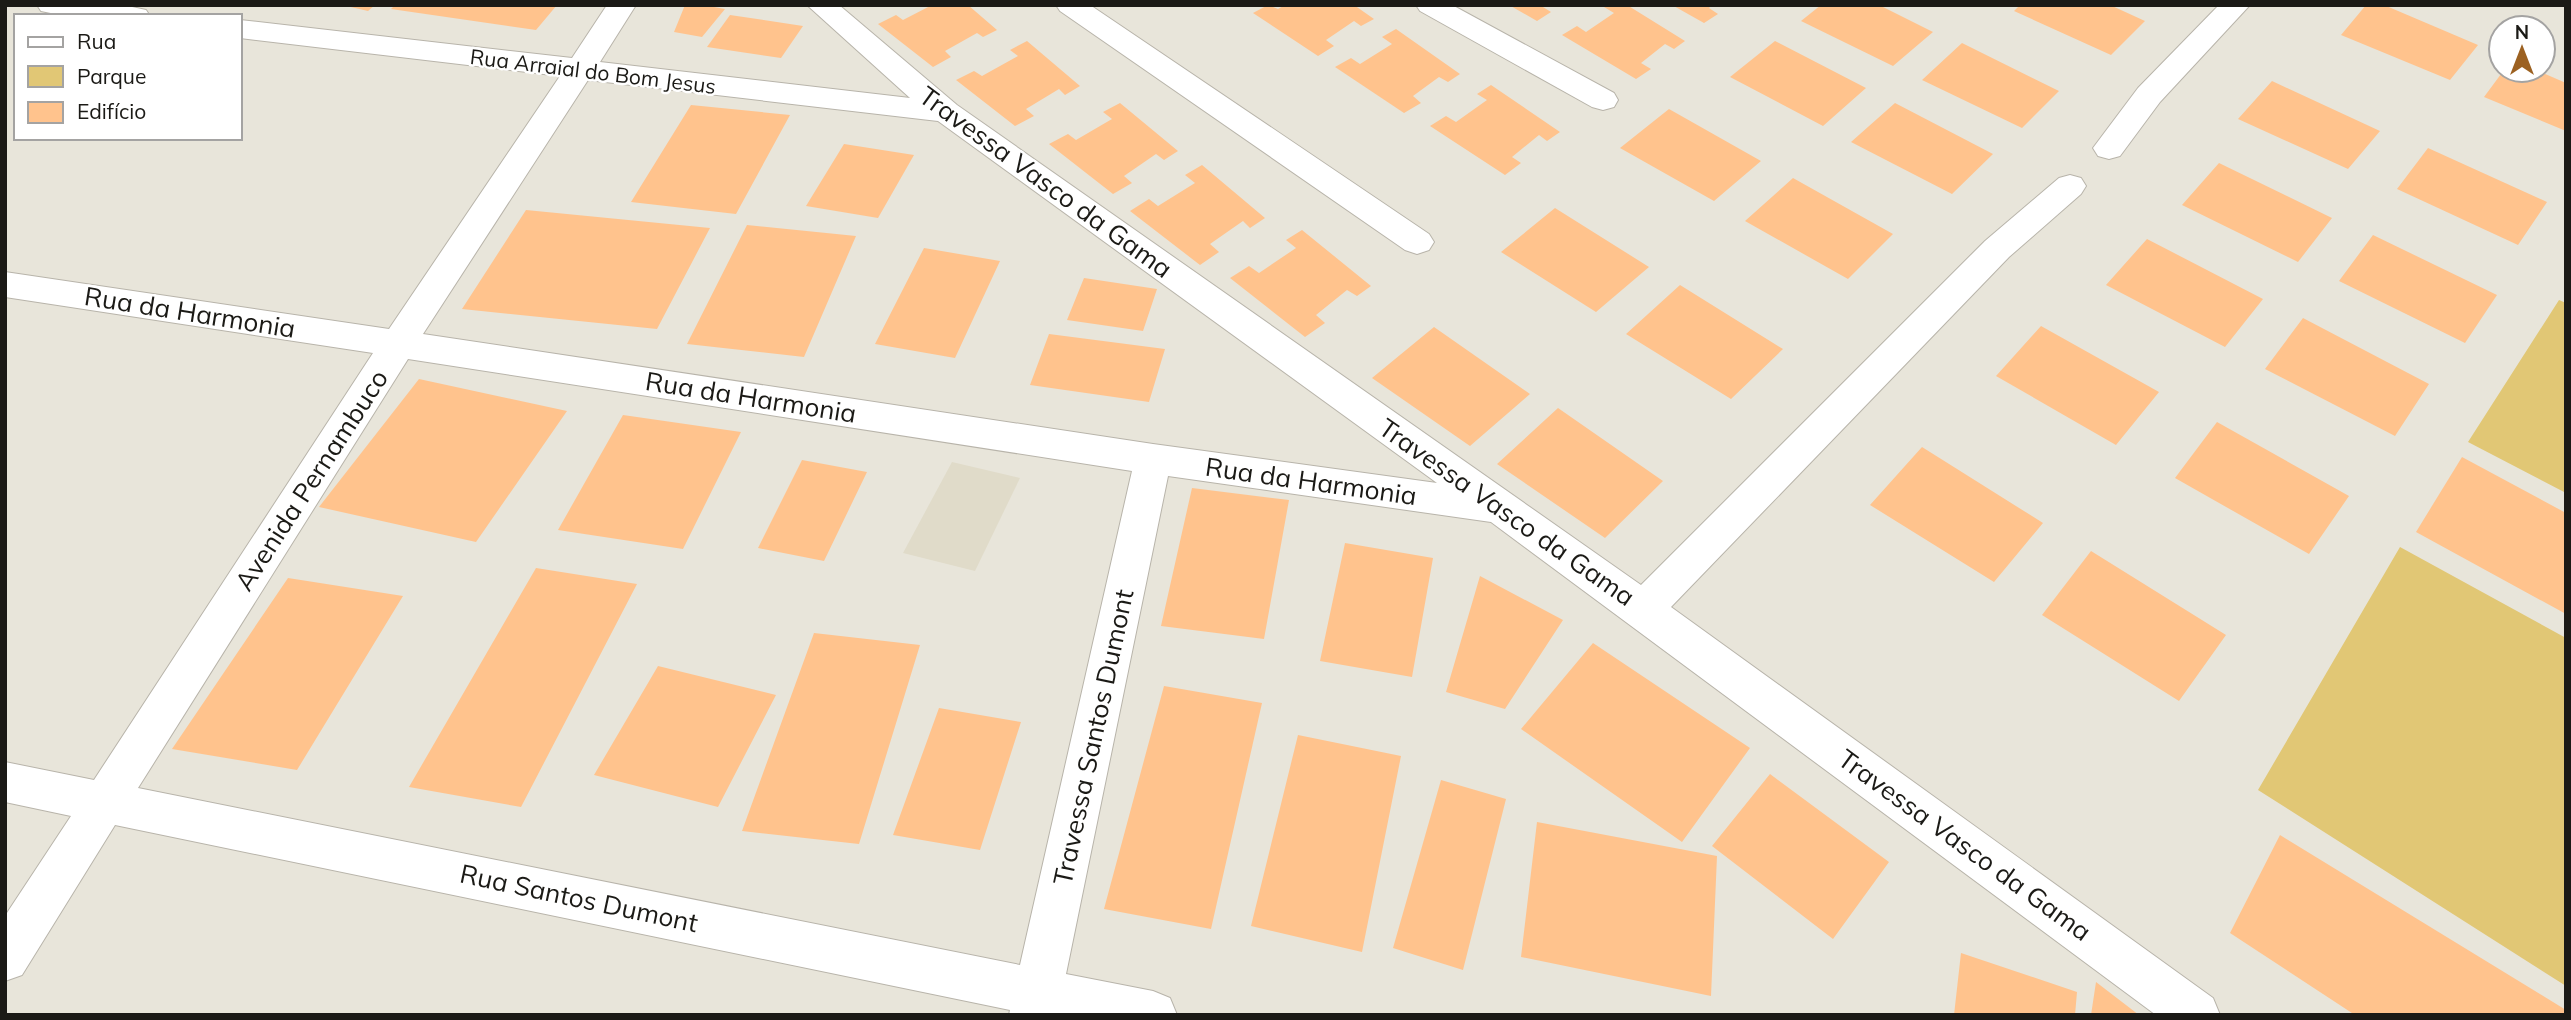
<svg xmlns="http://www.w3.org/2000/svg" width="2571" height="1020" font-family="Mulish,sans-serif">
<rect width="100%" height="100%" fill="#e8e5da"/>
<path fill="#e0dbc9" d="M 952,462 L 1020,478 L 975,571 L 903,553 Z"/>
<path fill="#e1c775" d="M 2559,300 L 2566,303 L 2566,493 L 2468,442 Z
M 2400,547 L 2566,638 L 2566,986 L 2258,790 Z"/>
<path fill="#ffc38d" d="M 342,5 L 375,5 L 368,11 Z
M 395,5 L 557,5 L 536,30 L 391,9 Z
M 685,5 L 703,5 L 725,9 L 702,37 L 674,32 Z
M 932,5 L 968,5 L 997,30 L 983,37 L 977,33 L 945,51 L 951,57 L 933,67 L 878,24 L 896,15 L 903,20 Z
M 1268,5 L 1278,9 L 1285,5 L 1354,5 L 1374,19 L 1361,26 L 1354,21 L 1326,40 L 1334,46 L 1318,56 L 1253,13 Z
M 1509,5 L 1545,5 L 1543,7 L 1551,12 L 1537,21 Z
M 1606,5 L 1627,5 L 1685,41 L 1674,49 L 1665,44 L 1641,63 L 1651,69 L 1636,79 L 1562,35 L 1577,26 L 1586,32 L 1614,13 L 1604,7 Z
M 1672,5 L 1712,5 L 1709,8 L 1718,14 L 1704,23 Z
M 1821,5 L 1879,5 L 1933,32 L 1893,66 L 1801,21 Z
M 2020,5 L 2110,5 L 2145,21 L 2111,55 L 2014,11 Z
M 2366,5 L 2384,5 L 2478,45 L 2450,80 L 2341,35 Z
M 730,15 L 803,26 L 781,58 L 707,47 Z
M 1396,29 L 1460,74 L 1448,82 L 1439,77 L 1413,96 L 1421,103 L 1404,113 L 1335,67 L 1351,58 L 1360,64 L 1392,44 L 1382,37 Z
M 1027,41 L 1080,86 L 1065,95 L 1059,89 L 1026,109 L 1034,116 L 1015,126 L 956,80 L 974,71 L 982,76 L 1018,56 L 1010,50 Z
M 1775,41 L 1866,88 L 1823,126 L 1730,77 Z
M 1962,43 L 2059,91 L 2022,128 L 1922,80 Z
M 2504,70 L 2536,70 L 2566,83 L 2566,131 L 2484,97 Z
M 2272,81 L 2380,131 L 2348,169 L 2238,119 Z
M 1491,85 L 1560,132 L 1547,141 L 1539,135 L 1512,157 L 1521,163 L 1505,175 L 1430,126 L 1446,116 L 1456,122 L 1487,100 L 1477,94 Z
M 1120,103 L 1178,151 L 1164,160 L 1156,154 L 1124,176 L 1132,183 L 1113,194 L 1049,144 L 1068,134 L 1076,140 L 1112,119 L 1103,112 Z
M 1895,103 L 1993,154 L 1952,194 L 1851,142 Z
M 691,105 L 790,115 L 736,214 L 631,202 Z
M 1669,109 L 1761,161 L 1714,201 L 1620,148 Z
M 844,144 L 914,155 L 878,218 L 806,206 Z
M 2428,148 L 2547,202 L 2518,245 L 2397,189 Z
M 2219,163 L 2332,218 L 2298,262 L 2182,205 Z
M 1202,165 L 1265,218 L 1250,228 L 1243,221 L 1210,244 L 1219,252 L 1200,265 L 1130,211 L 1149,199 L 1158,206 L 1195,183 L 1185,175 Z
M 1793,178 L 1893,234 L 1848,279 L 1745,221 Z
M 1555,208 L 1649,267 L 1596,312 L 1501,252 Z
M 526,210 L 710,228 L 657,329 L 462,309 Z
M 747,225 L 856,236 L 804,357 L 687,344 Z
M 1302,230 L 1371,286 L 1357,296 L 1347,290 L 1316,315 L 1325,323 L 1305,337 L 1230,278 L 1249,266 L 1259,273 L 1296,248 L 1286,240 Z
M 2373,235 L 2497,295 L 2465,343 L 2339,281 Z
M 2147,239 L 2263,299 L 2225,347 L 2106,285 Z
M 924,248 L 1000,261 L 955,358 L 875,344 Z
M 1084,278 L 1157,289 L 1143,331 L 1067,320 Z
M 1680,285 L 1783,349 L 1731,399 L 1626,334 Z
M 2303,318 L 2429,384 L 2395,436 L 2265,369 Z
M 2041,326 L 2159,392 L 2116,445 L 1996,376 Z
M 1434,327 L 1530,394 L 1470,446 L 1372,378 Z
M 1049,334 L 1165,349 L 1149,402 L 1030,385 Z
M 419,379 L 567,411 L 476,542 L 319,507 Z
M 1558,408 L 1663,481 L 1605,538 L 1497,464 Z
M 623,415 L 741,432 L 683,549 L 558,530 Z
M 2217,422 L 2349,496 L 2309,554 L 2175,478 Z
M 1922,447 L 2043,523 L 1994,582 L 1870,505 Z
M 2462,457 L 2566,513 L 2566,614 L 2416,532 Z
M 802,460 L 867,472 L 824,561 L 758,548 Z
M 1192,488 L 1289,500 L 1264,639 L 1161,626 Z
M 1345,543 L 1433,558 L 1412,677 L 1320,661 Z
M 2091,551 L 2226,635 L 2179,701 L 2042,615 Z
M 536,568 L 637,584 L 521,807 L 409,787 Z
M 1480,576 L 1563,620 L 1505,709 L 1446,692 Z
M 288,578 L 403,596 L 297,770 L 172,749 Z
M 814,633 L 920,645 L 859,844 L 742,831 Z
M 1593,643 L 1750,748 L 1682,842 L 1521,729 Z
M 658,666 L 776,695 L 718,807 L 594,775 Z
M 1164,686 L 1262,703 L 1211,929 L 1104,909 Z
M 939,708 L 1021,722 L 980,850 L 893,835 Z
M 1298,735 L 1401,756 L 1362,952 L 1251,926 Z
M 1770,774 L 1889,862 L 1833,939 L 1712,846 Z
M 1441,780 L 1506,799 L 1463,970 L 1393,948 Z
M 1537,822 L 1717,856 L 1711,996 L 1521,957 Z
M 2280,835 L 2566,1010 L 2564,1015 L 2355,1015 L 2230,933 Z
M 1961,953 L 2077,992 L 2075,1015 L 1954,1015 Z
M 2096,982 L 2139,1015 L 2091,1015 Z"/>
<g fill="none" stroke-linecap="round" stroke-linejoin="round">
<g stroke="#b8b4aa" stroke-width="2">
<path id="minor" d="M 37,5 L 123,5 L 146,10 L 150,16 L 65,16 L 41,11 Z
M 607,5 L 636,5 L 600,62 L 910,98 L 807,5 L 839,5 L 957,105 L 1641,585 L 1985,241 L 2059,178 L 2070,175 L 2081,178 L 2086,186 L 2081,194 L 2009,257 L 1671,607 L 2213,998 L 2220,1015 L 2156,1015 L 1491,522 L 1168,476 L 1066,974 L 1153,991 L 1170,998 L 1177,1015 L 1009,1015 L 1010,1010 L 115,825 L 22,975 L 5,981 L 5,916 L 71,816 L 5,802 L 5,762 L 94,780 L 373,353 L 5,297 L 5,272 L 389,329 L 560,76 L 240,38 L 240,20 L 572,58 ZM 588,80 L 938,121 L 1437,483 L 1153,444 L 423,334 ZM 408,359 L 1132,471 L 1020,965 L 138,788 Z
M 1056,5 L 1090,5 L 1429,234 L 1434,242 L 1429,250 L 1417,254 L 1405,250 L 1060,11 Z
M 1416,5 L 1452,5 L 1614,93 L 1618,100 L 1614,107 L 1603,110 L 1592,107 L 1420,11 Z
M 2219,5 L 2250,5 L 2160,102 L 2120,156 L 2109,159 L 2098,156 L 2093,148 L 2138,88 Z"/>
</g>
<use href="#minor" fill="#fff" fill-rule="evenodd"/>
</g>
<g text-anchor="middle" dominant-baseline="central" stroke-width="5" stroke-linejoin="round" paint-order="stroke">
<g font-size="21" fill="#1b1a16" stroke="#fff">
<text transform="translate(593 71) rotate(7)">Rua Arraial do Bom Jesus</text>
</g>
<g font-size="26" fill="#1b1a16" stroke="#fff">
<text transform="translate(1046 182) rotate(36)">Travessa Vasco da Gama</text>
<text transform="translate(190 312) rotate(9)">Rua da Harmonia</text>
<text transform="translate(751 397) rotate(9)">Rua da Harmonia</text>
<text transform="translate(311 480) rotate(-57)">Avenida Pernambuco</text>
<text transform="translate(1311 481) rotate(8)">Rua da Harmonia</text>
<text transform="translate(1507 512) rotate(35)">Travessa Vasco da Gama</text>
<text transform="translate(1093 737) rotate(-78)">Travessa Santos Dumont</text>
<text transform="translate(1965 845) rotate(36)">Travessa Vasco da Gama</text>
<text transform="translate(579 898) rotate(12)">Rua Santos Dumont</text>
</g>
</g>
<rect width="2571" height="1020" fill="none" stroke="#1b1a16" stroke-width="14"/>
<rect x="14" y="14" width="228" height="126" fill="#ffffff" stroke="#a4a3a2" stroke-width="2"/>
<rect x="28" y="37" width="35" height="10" fill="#ffffff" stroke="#a4a3a2" stroke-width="2"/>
<text x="77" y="49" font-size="21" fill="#1b1a16">Rua</text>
<rect x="28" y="66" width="35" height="21" fill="#e1c775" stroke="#a4a3a2" stroke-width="2"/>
<text x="77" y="84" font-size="21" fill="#1b1a16">Parque</text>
<rect x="28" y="102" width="35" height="21" fill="#ffc38d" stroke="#a4a3a2" stroke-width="2"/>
<text x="77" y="119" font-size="21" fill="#1b1a16">Edifício</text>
<g transform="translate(2522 49)"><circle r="33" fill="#ffffff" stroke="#a4a3a2" stroke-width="2"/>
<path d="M0-5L12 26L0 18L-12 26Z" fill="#9c6121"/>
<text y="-10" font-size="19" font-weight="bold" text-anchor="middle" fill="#1b1a16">N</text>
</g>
</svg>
